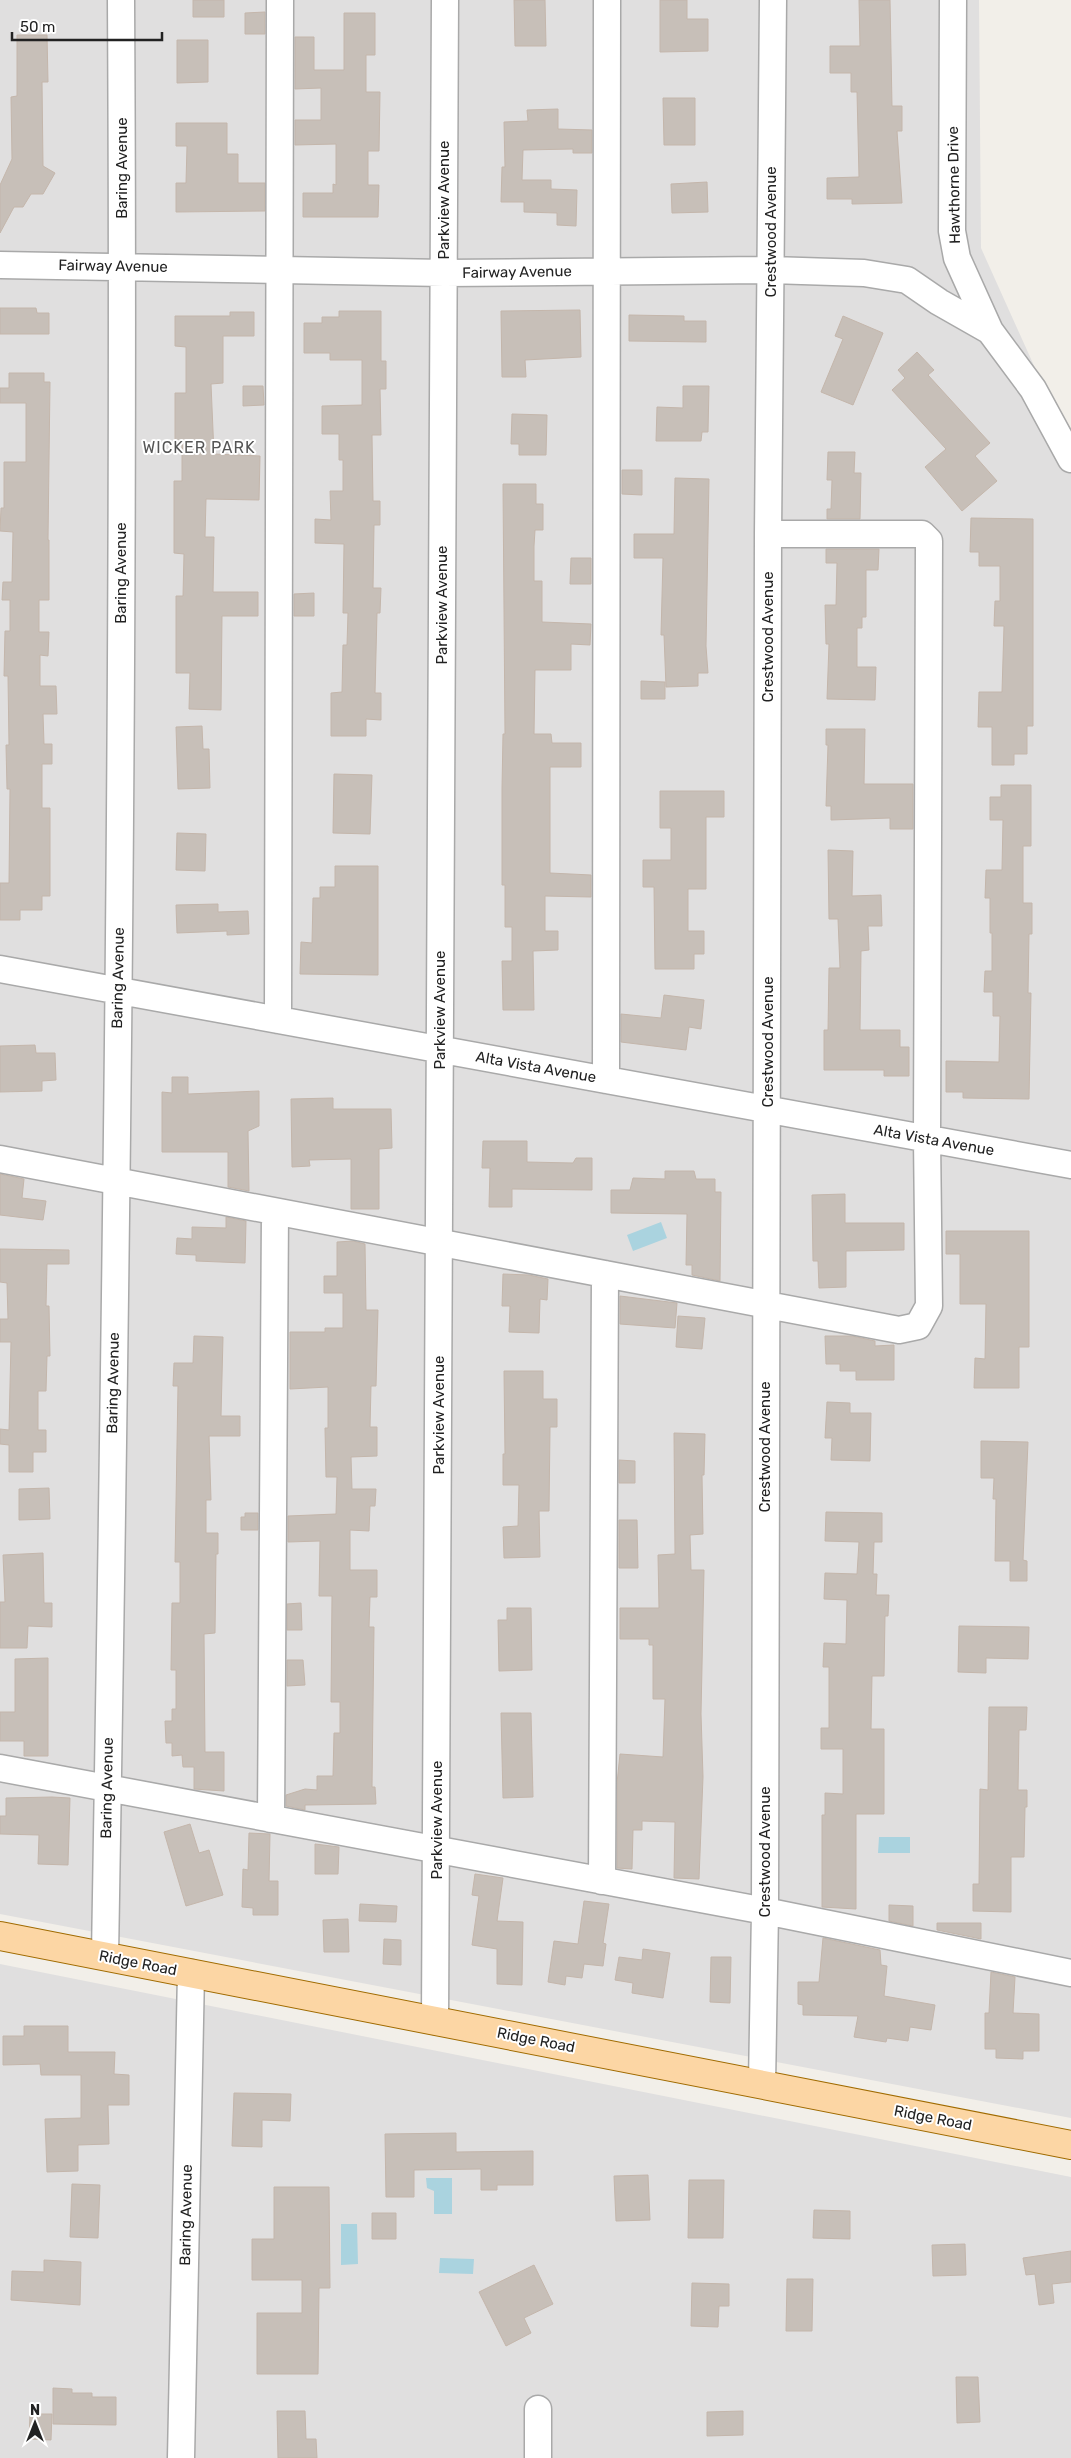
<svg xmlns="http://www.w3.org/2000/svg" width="1071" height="2458" font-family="Rubik,sans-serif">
<rect width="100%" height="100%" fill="#f2efe9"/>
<path fill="#e0dfdf" d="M 0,0 L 979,0 L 981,248 L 1040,379 L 1071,433 L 1071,2118 L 0,1914 Z
M 0,1964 L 1071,2177 L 1071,2458 L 0,2458 Z"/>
<path fill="#aad3df" d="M 661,1222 L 667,1238 L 633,1251 L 627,1235 Z
M 879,1837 L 910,1837 L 910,1853 L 878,1853 Z
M 426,2178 L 452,2178 L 452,2214 L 434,2214 L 434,2191 L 427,2188 Z
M 341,2224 L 357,2224 L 358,2264 L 341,2265 Z
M 440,2258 L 474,2259 L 473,2274 L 439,2273 Z"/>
<path fill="#c7bfb8" stroke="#c4b6ab" d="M 193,0 L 224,0 L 224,17 L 193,17 Z
M 514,0 L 545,0 L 546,46 L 515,46 Z
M 660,0 L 687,0 L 687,19 L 708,19 L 708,51 L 660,52 Z
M 859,0 L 890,0 L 892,106 L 902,106 L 902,131 L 897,131 L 902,203 L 852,204 L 852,199 L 827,199 L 827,178 L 859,177 L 857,92 L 851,92 L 851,73 L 830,73 L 830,46 L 860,46 Z
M 265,12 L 265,34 L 245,34 L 245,13 Z
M 344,13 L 375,13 L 375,55 L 366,55 L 366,92 L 380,92 L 379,151 L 368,151 L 368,185 L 379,185 L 378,217 L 303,217 L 303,193 L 333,193 L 333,184 L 336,185 L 336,144 L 295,145 L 295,120 L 321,120 L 321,88 L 295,89 L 295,37 L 314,37 L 314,70 L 344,70 Z
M 17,35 L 47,35 L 48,82 L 42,82 L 43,166 L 55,173 L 43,194 L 31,194 L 23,207 L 14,207 L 0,233 L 0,185 L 12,159 L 11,97 L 17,96 Z
M 177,40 L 208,40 L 208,82 L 177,83 Z
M 663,98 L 695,98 L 695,145 L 664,145 Z
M 558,109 L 558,129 L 592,130 L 592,153 L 573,153 L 573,149 L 523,150 L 522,180 L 551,180 L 551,189 L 577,190 L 576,226 L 557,225 L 557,213 L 524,212 L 524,202 L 501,202 L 502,167 L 505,167 L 504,122 L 528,121 L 527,110 Z
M 176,123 L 227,123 L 227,154 L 238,154 L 238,183 L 265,183 L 265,211 L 176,212 L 176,183 L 186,183 L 187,146 L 176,146 Z
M 707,182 L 708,212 L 672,213 L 671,184 Z
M 0,308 L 36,308 L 37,313 L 49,313 L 49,334 L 0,334 Z
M 580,310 L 581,357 L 525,360 L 526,377 L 502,377 L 501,311 Z
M 339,311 L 381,311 L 381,361 L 386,361 L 386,389 L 380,389 L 381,435 L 372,435 L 373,501 L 380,501 L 380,525 L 374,525 L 373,588 L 381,588 L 380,613 L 377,613 L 375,693 L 381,693 L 381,720 L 366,719 L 366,736 L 331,736 L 331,693 L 342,692 L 343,645 L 347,645 L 348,613 L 343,613 L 344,544 L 315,543 L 315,519 L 331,520 L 330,491 L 343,491 L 343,460 L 339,460 L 339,434 L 322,434 L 322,406 L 362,405 L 362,360 L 330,360 L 330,353 L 304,353 L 304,323 L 322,323 L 322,317 L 339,317 Z
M 230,312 L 254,312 L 254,336 L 223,336 L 223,383 L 211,384 L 214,454 L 260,456 L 259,500 L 206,499 L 205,537 L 214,537 L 213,592 L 258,592 L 258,616 L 222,616 L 221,710 L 189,709 L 190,673 L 176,673 L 176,596 L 183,596 L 184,554 L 174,553 L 174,481 L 182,481 L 182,445 L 175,445 L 175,393 L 186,393 L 186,347 L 175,346 L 175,316 L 230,316 Z
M 629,315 L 684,316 L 684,321 L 706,321 L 706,342 L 629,341 Z
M 843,316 L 883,333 L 853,405 L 821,392 L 843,339 L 835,336 Z
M 917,352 L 934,370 L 928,375 L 990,443 L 975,456 L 997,481 L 962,511 L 925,467 L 946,449 L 892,390 L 905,378 L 898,370 Z
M 9,373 L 44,373 L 44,382 L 50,382 L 48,540 L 49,540 L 49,600 L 39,600 L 39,632 L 49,632 L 48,656 L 40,655 L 40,686 L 56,686 L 57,714 L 43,714 L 44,744 L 52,744 L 52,764 L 42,764 L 42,808 L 50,808 L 50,896 L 42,896 L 42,910 L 20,910 L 20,920 L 0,920 L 0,883 L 9,883 L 10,789 L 7,789 L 6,745 L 9,745 L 8,676 L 4,676 L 5,631 L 10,631 L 10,600 L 2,600 L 3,582 L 12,582 L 13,532 L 0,531 L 1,508 L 4,508 L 4,462 L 26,462 L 26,403 L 0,403 L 0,388 L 9,388 Z
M 243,386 L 263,386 L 264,405 L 243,406 Z
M 683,386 L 709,386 L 708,432 L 702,432 L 701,441 L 656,441 L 657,407 L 683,408 Z
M 512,414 L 547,415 L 546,455 L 519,455 L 519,444 L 511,444 Z
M 828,452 L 855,452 L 854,473 L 861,473 L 860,519 L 827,519 L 827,509 L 831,509 L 832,480 L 827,480 Z
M 622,470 L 642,470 L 642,495 L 622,494 Z
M 675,478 L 709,479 L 706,646 L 708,673 L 698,673 L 698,686 L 666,687 L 664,635 L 661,635 L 663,558 L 634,558 L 634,534 L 674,534 Z
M 503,484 L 536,484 L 536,504 L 543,504 L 543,530 L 535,530 L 534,546 L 534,581 L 542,581 L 542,622 L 591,624 L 590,645 L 571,644 L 571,670 L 535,670 L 534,734 L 551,734 L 552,743 L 581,743 L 581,767 L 550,767 L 550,873 L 591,875 L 591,897 L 545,896 L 545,931 L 558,931 L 558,950 L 533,951 L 534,1010 L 503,1010 L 502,961 L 512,961 L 512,927 L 505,927 L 505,885 L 502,885 L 502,789 L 503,734 L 505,734 Z
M 971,518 L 1033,519 L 1033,726 L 1027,726 L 1027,754 L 1014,754 L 1014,765 L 992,765 L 992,727 L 978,727 L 979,692 L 1002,692 L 1004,626 L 994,626 L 995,601 L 1000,601 L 1000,566 L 979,566 L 979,552 L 970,552 Z
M 826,549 L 879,549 L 878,570 L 866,570 L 866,617 L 862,617 L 862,628 L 857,628 L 857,667 L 876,667 L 875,700 L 827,699 L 829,644 L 826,644 L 825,605 L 836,605 L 837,563 L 826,563 Z
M 571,558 L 591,558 L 591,584 L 570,584 Z
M 314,593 L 314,616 L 294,616 L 294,594 Z
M 641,681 L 665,682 L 665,699 L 641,699 Z
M 202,726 L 203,749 L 209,749 L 210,788 L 178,789 L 176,727 Z
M 826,729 L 865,729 L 864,784 L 913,784 L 913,829 L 890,829 L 890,818 L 831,820 L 831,806 L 826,806 L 828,745 L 826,745 Z
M 334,774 L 372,775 L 370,834 L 333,833 Z
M 1001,785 L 1031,785 L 1031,846 L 1023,846 L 1023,903 L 1032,903 L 1032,934 L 1029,934 L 1028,993 L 1031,993 L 1029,1099 L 963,1098 L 963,1092 L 946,1092 L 946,1061 L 999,1062 L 1000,1016 L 993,1016 L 993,992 L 984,992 L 985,971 L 992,971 L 992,933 L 990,933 L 990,898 L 985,898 L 986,870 L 1002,870 L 1003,820 L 990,820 L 990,797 L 1001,797 Z
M 660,791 L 724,791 L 724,817 L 706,817 L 706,889 L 688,889 L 688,931 L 704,931 L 704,954 L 694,954 L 694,969 L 655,969 L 654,887 L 643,887 L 643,860 L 671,860 L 671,828 L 660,828 Z
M 177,833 L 206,834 L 205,871 L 176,870 Z
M 828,850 L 853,851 L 852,896 L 881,895 L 882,926 L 868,926 L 869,950 L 861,951 L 860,1030 L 900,1030 L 900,1047 L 909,1047 L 909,1076 L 884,1076 L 884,1070 L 824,1070 L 824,1030 L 828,1030 L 829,968 L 840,968 L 838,919 L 829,919 Z
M 335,866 L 378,866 L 378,975 L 300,974 L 301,942 L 312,943 L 313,898 L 320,898 L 320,887 L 335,887 Z
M 218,904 L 218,912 L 248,911 L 249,934 L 227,935 L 227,931 L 177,933 L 176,905 Z
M 664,995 L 704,1000 L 701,1029 L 689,1027 L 686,1050 L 621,1042 L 621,1014 L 661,1018 Z
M 35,1045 L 36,1053 L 55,1053 L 56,1080 L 42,1081 L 42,1091 L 0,1092 L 0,1046 Z
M 172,1077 L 188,1077 L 188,1094 L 259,1091 L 259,1126 L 248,1131 L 249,1191 L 228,1187 L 228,1152 L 162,1152 L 162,1092 L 172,1093 Z
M 333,1098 L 333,1109 L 391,1109 L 392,1148 L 379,1149 L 379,1209 L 351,1209 L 351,1159 L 309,1160 L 310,1166 L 292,1167 L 291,1099 Z
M 483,1141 L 527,1141 L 527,1162 L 573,1163 L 576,1158 L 592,1158 L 592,1190 L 512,1189 L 512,1207 L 489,1207 L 490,1168 L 482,1168 Z
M 665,1171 L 694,1171 L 696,1179 L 715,1179 L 715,1192 L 721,1192 L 720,1281 L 692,1275 L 692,1265 L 686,1265 L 687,1214 L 611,1213 L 611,1190 L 630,1190 L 633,1178 L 665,1179 Z
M 0,1174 L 24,1179 L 22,1198 L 46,1201 L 43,1220 L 0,1215 Z
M 845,1194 L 845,1223 L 904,1223 L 904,1250 L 846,1251 L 846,1287 L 819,1288 L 818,1261 L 813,1261 L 812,1195 Z
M 226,1217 L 246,1221 L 245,1263 L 196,1261 L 196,1255 L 176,1254 L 177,1238 L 192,1239 L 192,1227 L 226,1228 Z
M 946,1231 L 1029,1231 L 1029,1347 L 1019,1347 L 1019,1388 L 974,1388 L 975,1358 L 985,1359 L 986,1304 L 960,1304 L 960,1254 L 946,1254 Z
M 353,1241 L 365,1244 L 366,1310 L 378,1310 L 376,1386 L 371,1386 L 370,1427 L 377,1427 L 377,1456 L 351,1457 L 352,1489 L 376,1489 L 375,1506 L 370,1506 L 369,1531 L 350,1530 L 350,1570 L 377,1570 L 377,1597 L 370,1597 L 369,1627 L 374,1627 L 372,1787 L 375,1787 L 376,1804 L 305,1805 L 305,1810 L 286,1806 L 286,1795 L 305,1789 L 317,1790 L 317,1776 L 333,1776 L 334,1733 L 340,1733 L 340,1702 L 331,1702 L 332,1596 L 319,1596 L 320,1541 L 288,1542 L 288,1516 L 336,1514 L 337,1477 L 326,1477 L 325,1428 L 328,1428 L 328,1387 L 290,1389 L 290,1332 L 325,1332 L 325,1328 L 343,1328 L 343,1293 L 324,1293 L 324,1276 L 337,1276 L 337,1242 Z
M 0,1249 L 69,1250 L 69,1264 L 47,1264 L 46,1306 L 49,1306 L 50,1356 L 47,1356 L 46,1391 L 38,1391 L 38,1430 L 46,1430 L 46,1452 L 33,1452 L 33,1472 L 9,1472 L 9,1445 L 0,1444 L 0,1429 L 9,1430 L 11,1342 L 0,1342 L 0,1319 L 8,1319 L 7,1283 L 0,1282 Z
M 503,1274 L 529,1275 L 548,1279 L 547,1300 L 540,1299 L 539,1333 L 509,1332 L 510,1306 L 502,1306 Z
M 620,1296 L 677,1303 L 675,1328 L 620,1324 Z
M 678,1316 L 705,1318 L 702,1349 L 676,1347 Z
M 194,1336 L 223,1337 L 221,1416 L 240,1416 L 240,1436 L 209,1436 L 211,1500 L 206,1500 L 206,1533 L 218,1533 L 218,1554 L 216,1554 L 215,1633 L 204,1634 L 205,1752 L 224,1752 L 224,1791 L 194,1789 L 194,1767 L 183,1767 L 182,1755 L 172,1756 L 172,1743 L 166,1743 L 165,1721 L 172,1721 L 172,1709 L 176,1709 L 176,1670 L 171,1670 L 172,1603 L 180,1603 L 180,1562 L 175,1562 L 178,1386 L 173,1386 L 174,1363 L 193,1363 Z
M 825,1336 L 852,1336 L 875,1341 L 875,1346 L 894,1345 L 894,1380 L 856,1380 L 856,1371 L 840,1371 L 840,1364 L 826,1364 Z
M 504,1371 L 543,1371 L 543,1399 L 557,1399 L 557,1427 L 550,1427 L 549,1511 L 539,1511 L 540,1557 L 504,1558 L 503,1527 L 518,1526 L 519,1485 L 503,1485 L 503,1454 L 505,1454 Z
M 827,1402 L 850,1403 L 850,1413 L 871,1413 L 870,1461 L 831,1460 L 832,1438 L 825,1438 Z
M 674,1433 L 705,1434 L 704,1475 L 702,1475 L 703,1534 L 690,1535 L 691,1570 L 704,1570 L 701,1714 L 703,1777 L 699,1879 L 674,1878 L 675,1822 L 642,1821 L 642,1830 L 633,1830 L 632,1869 L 617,1868 L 617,1783 L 620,1754 L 663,1757 L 665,1699 L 653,1699 L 653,1645 L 649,1645 L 649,1639 L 620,1639 L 620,1608 L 659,1608 L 658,1555 L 675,1554 Z
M 981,1441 L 1028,1442 L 1023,1560 L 1027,1561 L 1027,1581 L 1010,1581 L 1010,1561 L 995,1561 L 996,1499 L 993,1499 L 994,1478 L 981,1478 Z
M 619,1460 L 635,1461 L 635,1483 L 619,1483 Z
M 49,1488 L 50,1519 L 19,1520 L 19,1489 Z
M 826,1512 L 882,1513 L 882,1542 L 874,1542 L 873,1574 L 877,1574 L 876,1595 L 889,1595 L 888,1616 L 885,1616 L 884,1676 L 872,1676 L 871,1729 L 884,1729 L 884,1814 L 856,1814 L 856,1909 L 822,1907 L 822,1815 L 825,1815 L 825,1793 L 843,1794 L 843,1749 L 821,1749 L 821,1728 L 829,1728 L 829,1667 L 823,1667 L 824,1643 L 846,1644 L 847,1600 L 824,1599 L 825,1573 L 857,1574 L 859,1542 L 825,1541 Z
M 245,1513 L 258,1513 L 258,1530 L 241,1530 L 241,1517 L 245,1517 Z
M 619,1520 L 637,1520 L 638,1568 L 619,1568 Z
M 43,1553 L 44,1603 L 52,1603 L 52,1627 L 28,1626 L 27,1648 L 0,1648 L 0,1602 L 5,1602 L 3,1555 Z
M 301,1603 L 302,1630 L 287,1630 L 287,1604 Z
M 507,1608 L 531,1608 L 532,1670 L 499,1671 L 498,1620 L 507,1620 Z
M 959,1626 L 1029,1627 L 1028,1659 L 986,1658 L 986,1673 L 958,1672 Z
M 48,1658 L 48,1756 L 24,1756 L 24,1741 L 0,1741 L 0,1712 L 15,1712 L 15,1659 Z
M 287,1660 L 303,1660 L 305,1685 L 287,1686 Z
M 989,1707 L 1027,1707 L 1026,1730 L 1019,1730 L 1018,1790 L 1027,1790 L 1027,1807 L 1025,1807 L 1024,1857 L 1011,1857 L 1011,1912 L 973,1911 L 973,1884 L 979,1884 L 980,1789 L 988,1790 Z
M 501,1713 L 531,1713 L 533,1797 L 503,1798 Z
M 52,1797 L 70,1798 L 68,1865 L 38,1864 L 39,1835 L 0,1834 L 0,1816 L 6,1816 L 6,1798 Z
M 190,1824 L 199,1853 L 209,1850 L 223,1895 L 186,1906 L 164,1832 Z
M 249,1833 L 270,1834 L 269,1881 L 278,1881 L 278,1915 L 253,1915 L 253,1908 L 242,1907 L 243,1869 L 248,1870 Z
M 315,1844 L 339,1847 L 338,1874 L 315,1874 Z
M 475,1874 L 503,1878 L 497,1921 L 523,1922 L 522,1985 L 497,1984 L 497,1949 L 472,1945 L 479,1896 L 472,1895 Z
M 584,1901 L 609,1904 L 603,1943 L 606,1944 L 603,1966 L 584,1964 L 582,1978 L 566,1976 L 565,1985 L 548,1982 L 554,1941 L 578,1944 Z
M 360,1904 L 397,1906 L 396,1922 L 359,1921 Z
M 889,1905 L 913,1906 L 913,1926 L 889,1921 Z
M 348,1919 L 349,1952 L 324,1952 L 323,1920 Z
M 937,1923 L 981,1923 L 981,1939 L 937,1930 Z
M 823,1938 L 880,1950 L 881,1965 L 887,1966 L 884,1996 L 935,2005 L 931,2030 L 910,2027 L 908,2041 L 887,2038 L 886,2042 L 854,2037 L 858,2016 L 803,2015 L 803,2005 L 798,2004 L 798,1982 L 819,1982 Z
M 384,1939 L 401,1940 L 401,1965 L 383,1964 Z
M 643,1949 L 670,1953 L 663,1998 L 632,1993 L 633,1983 L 615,1980 L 619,1957 L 642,1960 Z
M 711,1957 L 731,1957 L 730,2003 L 710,2002 Z
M 991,1972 L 1015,1977 L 1013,2013 L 1039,2014 L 1039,2051 L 1023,2051 L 1023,2059 L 996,2058 L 996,2049 L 985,2049 L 985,2013 L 989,2013 Z
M 24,2026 L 68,2026 L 68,2052 L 115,2052 L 114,2074 L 129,2075 L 129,2105 L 108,2105 L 109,2144 L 78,2145 L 78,2171 L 47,2172 L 45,2119 L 81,2118 L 81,2075 L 41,2075 L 40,2064 L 3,2065 L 3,2036 L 24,2036 Z
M 234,2093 L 291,2094 L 290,2121 L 262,2120 L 262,2147 L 232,2146 Z
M 456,2133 L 456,2152 L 533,2151 L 533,2185 L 497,2185 L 497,2190 L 481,2190 L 481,2169 L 414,2170 L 414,2197 L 386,2197 L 385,2134 Z
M 648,2175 L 650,2220 L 616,2221 L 614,2176 Z
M 689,2180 L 724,2180 L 723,2238 L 688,2238 Z
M 72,2184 L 100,2185 L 98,2238 L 70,2237 Z
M 274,2187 L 329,2187 L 330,2288 L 319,2288 L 318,2374 L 257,2374 L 257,2313 L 302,2313 L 302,2280 L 252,2280 L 252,2239 L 274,2239 Z
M 814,2210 L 850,2211 L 850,2239 L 813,2238 Z
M 372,2213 L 396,2213 L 396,2239 L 372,2239 Z
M 965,2244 L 966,2275 L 933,2276 L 932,2245 Z
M 1071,2251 L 1071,2282 L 1052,2284 L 1054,2303 L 1039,2305 L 1035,2274 L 1026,2275 L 1023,2258 Z
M 44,2260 L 81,2262 L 80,2305 L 11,2300 L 12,2271 L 44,2272 Z
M 534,2265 L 553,2304 L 524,2318 L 531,2333 L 506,2346 L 479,2292 Z
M 787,2279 L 813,2279 L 812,2331 L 786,2331 Z
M 692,2283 L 729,2284 L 729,2306 L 719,2306 L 718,2327 L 691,2326 Z
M 956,2377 L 978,2377 L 980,2422 L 957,2423 Z
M 53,2388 L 72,2389 L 72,2393 L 92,2393 L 92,2397 L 116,2397 L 116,2425 L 53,2424 Z
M 277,2411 L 305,2411 L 306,2439 L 316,2439 L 317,2458 L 278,2458 Z
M 743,2411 L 743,2435 L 707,2436 L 707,2412 Z
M 30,2414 L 52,2414 L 51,2440 L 29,2439 Z"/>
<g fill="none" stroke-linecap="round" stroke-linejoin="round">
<g stroke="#a9a9a9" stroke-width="29">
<path id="minor" d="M 953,0 L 952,231 L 957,258 L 990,331 L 1033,389 L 1071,459
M 0,265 L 444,273 L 771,270 L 864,273 L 907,280 L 939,302 L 990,331
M 0,969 L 1071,1165
M 278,1020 L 280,0
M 606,1080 L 607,0
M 0,1159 L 899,1330 L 918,1326 L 929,1306 L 927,1139 L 929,541 L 922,534 L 768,534
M 0,1768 L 765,1911 L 1071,1973
M 271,1819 L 275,1212
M 602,1881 L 605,1274
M 105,1956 C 116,1304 125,652 121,0
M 435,2021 L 445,0
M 762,2084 L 765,1911 L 768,534 L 773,0
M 181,2458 L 191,1973
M 538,2458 L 538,2409"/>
</g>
<g stroke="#a06b00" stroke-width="30">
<path id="major" d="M 0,1936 L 1071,2145"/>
</g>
<use href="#minor" stroke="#fff" stroke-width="26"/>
<use href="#major" stroke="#fcd6a4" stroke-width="28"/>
</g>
<g text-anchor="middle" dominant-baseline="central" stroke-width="4" stroke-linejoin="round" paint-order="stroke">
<g font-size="15" fill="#222" stroke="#fff">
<text transform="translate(122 168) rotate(-90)">Baring Avenue</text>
<text transform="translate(954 185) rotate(-91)">Hawthorne Drive</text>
<text transform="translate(444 200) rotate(-90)">Parkview Avenue</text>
<text transform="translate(771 232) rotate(-90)">Crestwood Avenue</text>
<text transform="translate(113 266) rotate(1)">Fairway Avenue</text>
<text transform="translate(517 272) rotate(-1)">Fairway Avenue</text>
<text transform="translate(121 573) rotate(-90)">Baring Avenue</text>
<text transform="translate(442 605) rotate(-90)">Parkview Avenue</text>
<text transform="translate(768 637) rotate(-90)">Crestwood Avenue</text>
<text transform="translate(118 978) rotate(-89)">Baring Avenue</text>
<text transform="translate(440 1010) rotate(-90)">Parkview Avenue</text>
<text transform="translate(768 1042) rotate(-90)">Crestwood Avenue</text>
<text transform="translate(536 1067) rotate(10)">Alta Vista Avenue</text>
<text transform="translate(934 1140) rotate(10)">Alta Vista Avenue</text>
<text transform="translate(113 1383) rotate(-89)">Baring Avenue</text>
<text transform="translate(439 1415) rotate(-90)">Parkview Avenue</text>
<text transform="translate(765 1447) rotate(-90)">Crestwood Avenue</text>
<text transform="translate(107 1788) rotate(-89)">Baring Avenue</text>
<text transform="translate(437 1820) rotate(-90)">Parkview Avenue</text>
<text transform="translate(765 1852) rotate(-90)">Crestwood Avenue</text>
<text transform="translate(138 1963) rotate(11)">Ridge Road</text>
<text transform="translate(536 2040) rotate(11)">Ridge Road</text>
<text transform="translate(933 2118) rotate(11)">Ridge Road</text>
<text transform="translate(186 2215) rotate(-89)">Baring Avenue</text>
</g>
<g font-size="16" letter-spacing="1" fill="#555" stroke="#fff">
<text x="199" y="447">WICKER PARK</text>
</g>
</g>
<g transform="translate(35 2423)" stroke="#ffffff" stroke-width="4" paint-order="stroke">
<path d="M0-4L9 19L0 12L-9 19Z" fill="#222222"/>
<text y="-8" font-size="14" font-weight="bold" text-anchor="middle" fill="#222222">N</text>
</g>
<path d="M12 32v8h150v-8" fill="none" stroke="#222222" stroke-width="2.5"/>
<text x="20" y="32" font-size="15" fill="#222222" stroke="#ffffff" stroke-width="4" paint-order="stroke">50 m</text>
</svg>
